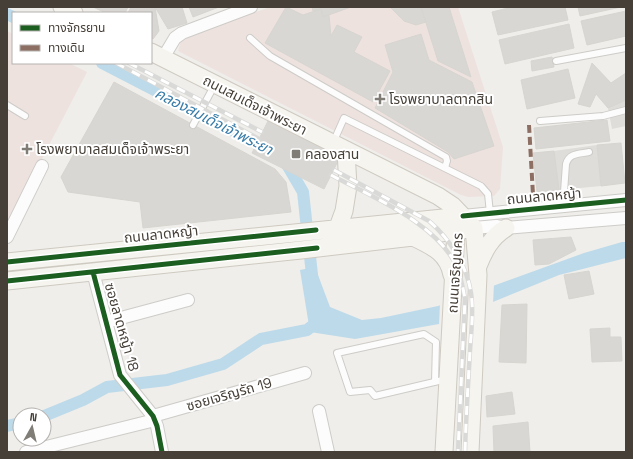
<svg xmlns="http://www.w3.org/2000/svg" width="633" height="459" font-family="'Space Grotesk','Noto Sans Thai',sans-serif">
<rect width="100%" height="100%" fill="#efeeea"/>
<path fill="#eee2df" d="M 270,7 L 458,7 L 503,147 L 500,189 L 494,196 L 468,197 L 461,195 L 178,51 L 181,41 L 205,30 Z
M 7,31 L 13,34 L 13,63 L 69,63 L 87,72 L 7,226 Z"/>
<path fill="#dfddda" d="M 626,100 L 626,126 L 612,129 L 608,108 Z
M 597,145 L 601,186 L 559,190 L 554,151 Z"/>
<path fill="#bddaea" d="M 622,242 L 626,242 L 626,258 L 559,275 L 439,324 L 355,339 L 310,332 L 300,270 L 315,267 L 330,307 L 362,320 L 381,318 L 438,306 L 584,253 Z"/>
<path fill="#efeeea" d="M 494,284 L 493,304 L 439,326 L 440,303 Z"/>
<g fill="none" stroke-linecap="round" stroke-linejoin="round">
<path stroke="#bddaea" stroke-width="12" d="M 7,14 L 13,17
M 102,63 L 282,156 L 303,192 L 313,284
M 44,416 L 83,400 L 107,387 L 167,380 L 223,364 L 261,339 L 307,330 L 321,319
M 7,426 L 20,423"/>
</g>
<path fill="#d9d7d3" stroke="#d7d5d0" d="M 93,7 L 128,7 L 125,13 L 106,13 Z
M 131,7 L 155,7 L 159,31 L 153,39 L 151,38 L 151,13 L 128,13 Z
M 155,7 L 182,7 L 187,23 L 168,29 Z
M 189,7 L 219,7 L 193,17 Z
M 286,7 L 303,15 L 321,9 L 323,17 L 329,15 L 331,36 L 337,25 L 362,37 L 354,52 L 390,71 L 373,102 L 265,43 Z
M 312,7 L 351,7 L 323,17 L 321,9 L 313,11 Z
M 390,7 L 421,7 L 426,22 L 416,25 L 404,21 Z
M 421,7 L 449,7 L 471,77 L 438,61 Z
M 512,7 L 565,7 L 568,20 L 498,35 L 492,12 Z
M 578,7 L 621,7 L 580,16 Z
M 626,11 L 626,36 L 587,45 L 581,21 Z
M 569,24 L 574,48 L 505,64 L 499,40 Z
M 421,34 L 429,60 L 472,82 L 494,146 L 454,159 L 448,152 L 375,108 L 393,72 L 385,45 Z
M 552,57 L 554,67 L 532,71 L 531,61 Z
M 592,63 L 611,83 L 626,73 L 626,100 L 608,108 L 596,94 L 590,107 L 578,104 Z
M 568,69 L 575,98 L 527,109 L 521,80 Z
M 114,82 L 275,169 L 286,182 L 291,212 L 143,228 L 140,202 L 68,192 L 61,177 Z
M 270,117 L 342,153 L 324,189 L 252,153 Z
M 607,120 L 610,141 L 536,149 L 534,128 Z
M 621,143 L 625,183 L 601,186 L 597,145 Z
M 554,151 L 559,190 L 537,192 L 533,153 Z
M 571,237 L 576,250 L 549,264 L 535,265 L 533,240 Z
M 589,271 L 594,294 L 569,299 L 564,275 Z
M 527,304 L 526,363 L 499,362 L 502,305 Z
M 610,328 L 610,337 L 621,337 L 622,361 L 592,362 L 590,329 Z
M 512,392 L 515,414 L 487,417 L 486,396 Z
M 528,422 L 530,452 L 494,452 L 493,426 Z"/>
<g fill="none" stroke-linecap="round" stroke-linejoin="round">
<g stroke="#cdccc8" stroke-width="8">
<path id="lane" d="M 250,38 L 270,56 L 446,157 L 447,161 L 445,168
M 556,61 L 626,48
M 7,105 L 25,116
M 540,121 L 603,116 L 626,110
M 193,125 L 214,86
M 333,143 L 344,118 L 481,186 L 488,194 L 490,213
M 563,206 L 566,164 C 569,153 579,154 589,152
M 435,382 L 436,342 L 424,334 L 337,353 L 350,392 L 370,390 L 375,396 L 447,379"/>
</g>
<g stroke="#cdccc8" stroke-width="14">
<path id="street" d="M 163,58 L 175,38 L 182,33 L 251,7
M 463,216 L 626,200
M 474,228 L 496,226 L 506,228 L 626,218
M 7,237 L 42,166
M 93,272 L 120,375 L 153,416 L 157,426 L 162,452
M 106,322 L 188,300
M 319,411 L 328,452
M 153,416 L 305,373
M 26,452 L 155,420"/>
</g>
<g stroke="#cecac1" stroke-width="19">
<path id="secondary" d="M 62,7 L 74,13
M 151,52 L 438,196 L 453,206 L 474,228 L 478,275 L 470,452
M 413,237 C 432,246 448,253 452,275
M 334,238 L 344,211 L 348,186 L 346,151
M 7,262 L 463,216
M 478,266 C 484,251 491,237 506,228
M 7,281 L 301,250 L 413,237 L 474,228
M 444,452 L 456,231 L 461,221"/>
</g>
<use href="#lane" stroke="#fdfcfc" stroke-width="6"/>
<use href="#street" stroke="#fdfcfc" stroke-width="12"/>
<use href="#secondary" stroke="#f5f4ef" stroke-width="17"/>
<g stroke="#d9d9d8" stroke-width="4.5">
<path id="rail" d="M 116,63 L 259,139
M 129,63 L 262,132
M 334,170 L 429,221 C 450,239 467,266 471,293 C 474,312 471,332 470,351 C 468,385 466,418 465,452
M 331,175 C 372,197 437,223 457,267 C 461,277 463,288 465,299 L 458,452"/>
</g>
<use href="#rail" stroke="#fff" stroke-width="3" stroke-dasharray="9" stroke-linecap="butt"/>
<path stroke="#8d6e63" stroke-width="4" stroke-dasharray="8 4" stroke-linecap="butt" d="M 529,125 L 533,195"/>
<g stroke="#fff" stroke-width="8">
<path id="cycleway" d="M 463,216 L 626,200
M 7,262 L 316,230
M 93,272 L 120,375 L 153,416 L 157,426 L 162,452
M 7,281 L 317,248"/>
</g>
<use href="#cycleway" stroke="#1b5e20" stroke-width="5"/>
</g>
<g fill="#807c76" stroke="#fff" stroke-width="1.5">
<path d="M378 93h4v4h4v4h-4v4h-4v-4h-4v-4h4z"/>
<path d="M25 143h4v4h4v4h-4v4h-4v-4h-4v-4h4z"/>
<rect x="291" y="149" width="10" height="10" rx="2"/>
</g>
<g text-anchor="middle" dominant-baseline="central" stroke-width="4" stroke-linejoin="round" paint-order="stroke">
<g font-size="14" fill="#453f37" stroke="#fff" text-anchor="start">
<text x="389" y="99">โรงพยาบาลตากสิน</text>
<text x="36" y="149">โรงพยาบาลสมเด็จเจ้าพระยา</text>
<text x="305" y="154">คลองสาน</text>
</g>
<g font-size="14" fill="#453f37" stroke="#fff">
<text transform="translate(255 105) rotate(27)">ถนนสมเด็จเจ้าพระยา</text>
<text transform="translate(544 196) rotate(-5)">ถนนลาดหญ้า</text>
<text transform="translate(161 234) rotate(-6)">ถนนลาดหญ้า</text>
<text transform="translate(455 273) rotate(-86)">ถนนเจริญนคร</text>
<text transform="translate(122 327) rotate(74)">ซอยลาดหญ้า 18</text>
<text transform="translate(229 394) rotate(-16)">ซอยเจริญรัถ 19</text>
</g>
<g font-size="15" font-style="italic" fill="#387ca8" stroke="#fff">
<text transform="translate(214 121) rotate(27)">คลองสมเด็จเจ้าพระยา</text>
</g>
</g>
<rect width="633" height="459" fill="none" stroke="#453f37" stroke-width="16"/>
<rect x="12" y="12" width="140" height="52" fill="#ffffff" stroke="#b5b2af"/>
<rect x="20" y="25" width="20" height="6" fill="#1b5e20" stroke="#b5b2af"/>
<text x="48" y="32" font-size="12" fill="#453f37">ทางจักรยาน</text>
<rect x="20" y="45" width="20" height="6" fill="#8d6e63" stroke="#b5b2af"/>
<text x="48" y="52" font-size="12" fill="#453f37">ทางเดิน</text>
<g transform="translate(32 427) rotate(8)"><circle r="19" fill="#ffffff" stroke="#b5b2af"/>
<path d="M0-3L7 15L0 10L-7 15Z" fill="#807c76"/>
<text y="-6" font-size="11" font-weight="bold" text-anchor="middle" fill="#453f37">N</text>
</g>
</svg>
